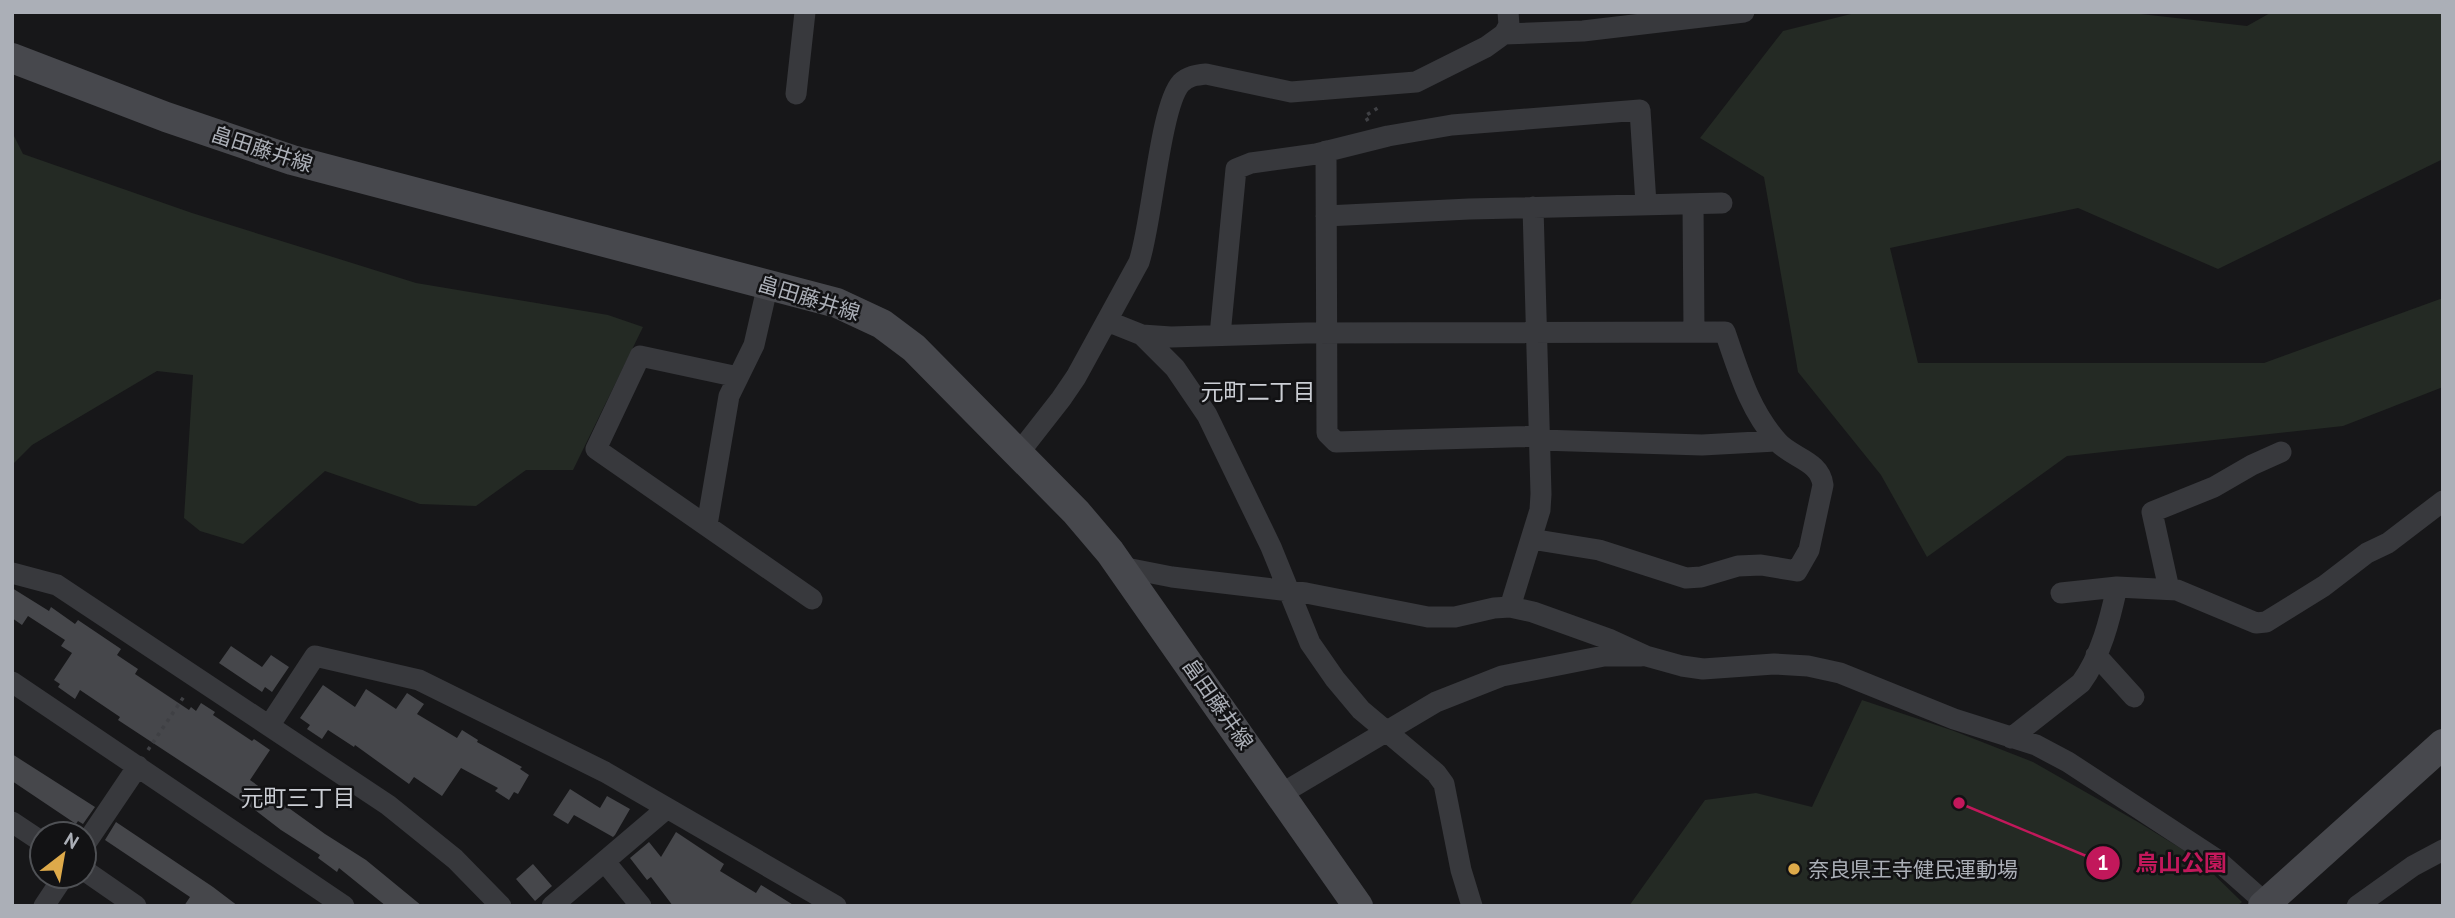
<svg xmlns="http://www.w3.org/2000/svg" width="2455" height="918" font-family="'PT Sans','Noto Sans JP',sans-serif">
<rect width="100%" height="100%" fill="#171719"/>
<path fill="#242a24" d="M 1859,12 L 2123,12 L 2247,26 L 2272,12 L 2443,12 L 2443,159 L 2218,269 L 2078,208 L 1890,248 L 1918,363 L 2264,363 L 2443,298 L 2443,387 L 2343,426 L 2067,456 L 1927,557 L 1881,475 L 1798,372 L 1764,177 L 1700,138 L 1783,31 Z
M 12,132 L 23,154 L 192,213 L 416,283 L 608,315 L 643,327 L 573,470 L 526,470 L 476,506 L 420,504 L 325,471 L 243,544 L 200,531 L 184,518 L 193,375 L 157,371 L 32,445 L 12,465 Z
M 1862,700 L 1954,731 L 2033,762 L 2138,822 L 2198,859 L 2242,902 L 2237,906 L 1629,906 L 1705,800 L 1756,793 L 1812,807 Z"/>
<path fill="#46474b" d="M 12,588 L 49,611 L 51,607 L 75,624 L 78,620 L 121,649 L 117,655 L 138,669 L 135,674 L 189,710 L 191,707 L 196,711 L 201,703 L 215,712 L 213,715 L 252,741 L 254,739 L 270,750 L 250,780 L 325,834 L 366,860 L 422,906 L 386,906 L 339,868 L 337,872 L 318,858 L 320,855 L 281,830 L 255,810 L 118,720 L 120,717 L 80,690 L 75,699 L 58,687 L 60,684 L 54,680 L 72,653 L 61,646 L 65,640 L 28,616 L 22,625 L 12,618 Z
M 231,646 L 262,667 L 271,655 L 289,667 L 272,692 L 265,687 L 262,692 L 219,663 Z
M 323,685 L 355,707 L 366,689 L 396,709 L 407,693 L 424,704 L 417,714 L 457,738 L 462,730 L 478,740 L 477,742 L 522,767 L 520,769 L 529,775 L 518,794 L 514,792 L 509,800 L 495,791 L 498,788 L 461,768 L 442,796 L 414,777 L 409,784 L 355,745 L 354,747 L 328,730 L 322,739 L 307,729 L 310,725 L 300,718 Z
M 12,754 L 95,807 L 83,824 L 78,821 L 76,824 L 12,781 Z
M 570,789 L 600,808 L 607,796 L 630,809 L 615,835 L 613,837 L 574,815 L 568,824 L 553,815 Z
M 116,822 L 213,887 L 238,906 L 184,906 L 190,897 L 105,840 Z
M 676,832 L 724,864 L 720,871 L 756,893 L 761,885 L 795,906 L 673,906 L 651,877 L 647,880 L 630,858 L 649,842 L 661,857 Z
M 533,864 L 552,886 L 535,901 L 516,879 Z"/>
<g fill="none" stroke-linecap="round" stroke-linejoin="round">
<path stroke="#3f4044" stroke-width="3.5" stroke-dasharray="3.5 5" stroke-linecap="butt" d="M 1368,121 L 1365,116 L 1381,106
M 148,750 L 185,695"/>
<path stroke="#38393d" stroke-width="21" d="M 1504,34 L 1583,31 L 1744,12
M 796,94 L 805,12
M 1326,151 L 1327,433 L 1336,442 L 1540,436
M 1693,204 L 1694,332
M 1326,216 L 1469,209 L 1722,203
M 1107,321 L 1142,335 L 1171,337 L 1306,333 L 1725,332 C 1739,372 1749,409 1777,441 C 1791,458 1820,460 1823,485 L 1809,550 L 1797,571 L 1761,565 L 1738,566 L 1701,577 L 1686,578 L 1599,550 L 1531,539
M 1142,335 L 1175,368 L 1207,415 L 1271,547 L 1310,643 L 1335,679 L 1361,710 L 1436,773 L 1444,784 L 1461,870 L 1472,906
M 1220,335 L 1236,169 L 1251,163 L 1316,154 L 1388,136 L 1452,125 L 1640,110 L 1646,204
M 738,377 L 640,356 L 596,449 L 812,599
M 1540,440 L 1702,445 L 1776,441
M 1018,454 L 1061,399 L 1076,377 L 1139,262 C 1152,224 1160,106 1181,83 C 1188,76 1196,75 1206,74 L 1291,92 L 1416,82 L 1486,47 L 1504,34 L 1509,25 L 1508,12
M 707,525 L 729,396 L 754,345 L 768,284
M 1121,567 L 1172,577 L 1306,593 L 1428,617 L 1455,617 L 1494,608 L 1510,607 L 1533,612 L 1611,640 L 1646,656 L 1682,666 L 1703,669 L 1774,664 L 1808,666 L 1840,673 L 1954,719 L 2036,745 L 2068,762 L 2216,859 L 2269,906
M 12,573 L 57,585 L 388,805 L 455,859 L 501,906
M 2169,589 L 2152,512 L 2214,487 L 2252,465 L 2281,452
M 2061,593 L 2117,587 L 2177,590 L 2256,623 L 2266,622 L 2324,586 L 2367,553 L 2388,543 L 2443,501
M 1510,607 L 1540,510 L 1541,494 L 1533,207
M 2096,655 L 2134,697
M 12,682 L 344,906
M 269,726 L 315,656 L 419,680 L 605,772 L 836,906
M 2011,738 L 2081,683 C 2101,656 2110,619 2117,587
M 1281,794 L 1436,702 L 1502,676 L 1604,656 L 1641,656
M 12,822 L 42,842
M 84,846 L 138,766
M 605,862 L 641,906
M 84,870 L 136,906
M 44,906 L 64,876
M 552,906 L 666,809
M 2357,906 L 2413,866 L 2443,850"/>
<path stroke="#47484d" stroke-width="30" d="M 12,58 L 166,117 L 292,160 L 837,303 L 882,324 L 914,348 L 1076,512 L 1110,552 L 1358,906
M 2263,906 L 2443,744"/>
</g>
<circle fill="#deaa4a" stroke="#121214" stroke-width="2.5" cx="1794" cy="869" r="7"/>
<g text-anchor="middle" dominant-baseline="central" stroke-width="5" stroke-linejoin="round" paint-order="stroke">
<g font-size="21" fill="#abafb7" stroke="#121214">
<text transform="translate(262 149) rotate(18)">畠田藤井線</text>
<text transform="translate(809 298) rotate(17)">畠田藤井線</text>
<text transform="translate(1218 704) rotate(55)">畠田藤井線</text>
</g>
<g font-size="21" fill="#abafb7" stroke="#121214" text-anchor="start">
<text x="1808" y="869">奈良県王寺健民運動場</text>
</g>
<g font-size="23" fill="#cbced4" stroke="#121214">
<text x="1258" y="391">元町二丁目</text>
<text x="298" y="797">元町三丁目</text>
</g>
</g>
<path fill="none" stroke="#c2185b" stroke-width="2.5" d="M1959 803L2103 863"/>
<g fill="#c2185b" stroke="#121214" stroke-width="2.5">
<circle cx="1959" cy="803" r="7"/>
<circle cx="2103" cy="863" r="18"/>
</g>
<g font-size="21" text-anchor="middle" font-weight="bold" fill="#fff">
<text x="2103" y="870">1</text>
</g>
<g font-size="23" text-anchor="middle" font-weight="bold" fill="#c2185b" stroke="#121214" stroke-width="5" stroke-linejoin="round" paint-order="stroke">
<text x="2181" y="871">烏山公園</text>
</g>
<rect width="2455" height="918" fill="none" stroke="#abafb7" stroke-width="28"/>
<g transform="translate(63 855) rotate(31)"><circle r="33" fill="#121214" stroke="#4f5155" stroke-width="2"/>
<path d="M0-5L12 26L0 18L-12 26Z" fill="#deaa4a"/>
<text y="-10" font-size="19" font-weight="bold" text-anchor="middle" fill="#abafb7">N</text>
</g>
</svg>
